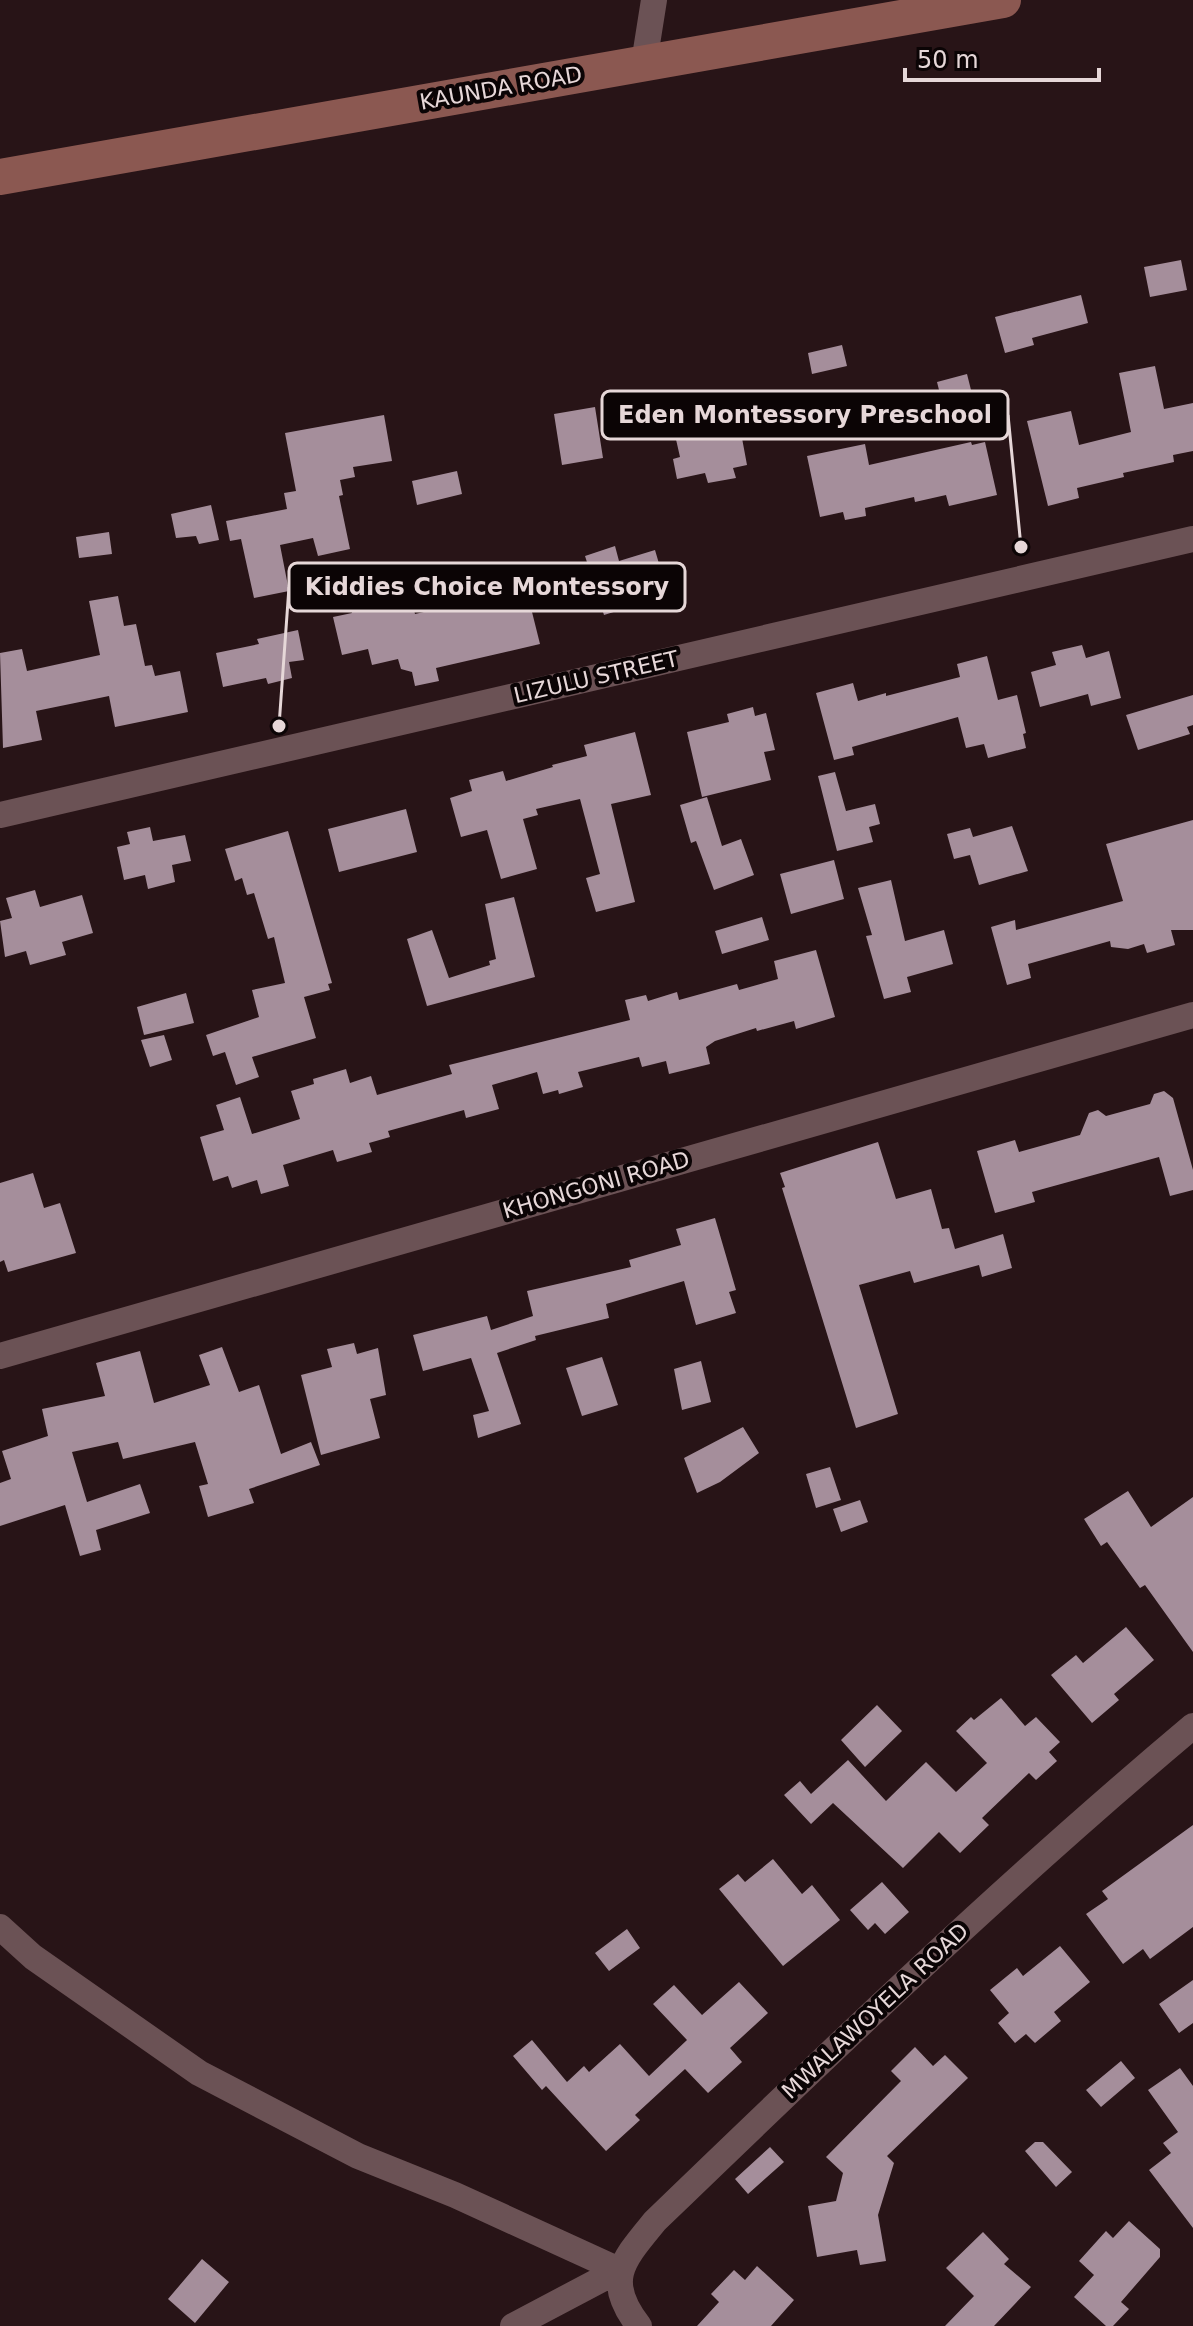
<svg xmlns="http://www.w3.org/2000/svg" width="1193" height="2326" font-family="'DejaVu Sans',sans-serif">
<rect width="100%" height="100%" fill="#281417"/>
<path fill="#a58e9b" d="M 1181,260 L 1187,290 L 1150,297 L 1144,267 Z
M 1081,295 L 1088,323 L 1032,338 L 1034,345 L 1005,353 L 995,317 Z
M 842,345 L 847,366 L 812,374 L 808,353 Z
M 1155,366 L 1164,409 L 1193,403 L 1193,451 L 1173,455 L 1174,462 L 1123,473 L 1124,477 L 1077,488 L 1079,498 L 1048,506 L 1027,421 L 1071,411 L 1079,445 L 1131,432 L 1119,373 Z
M 967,374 L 972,394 L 942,402 L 937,382 Z
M 595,407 L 603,458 L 562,465 L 554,414 Z
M 384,415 L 392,461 L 353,467 L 355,477 L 340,480 L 343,495 L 339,496 L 350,549 L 318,556 L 313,538 L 280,545 L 289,591 L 254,598 L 241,539 L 230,541 L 226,521 L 287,509 L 284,493 L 296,491 L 285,433 Z
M 739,422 L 747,465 L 733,468 L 736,478 L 708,483 L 705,473 L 677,479 L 673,459 L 680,457 L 675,435 Z
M 971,442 L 972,445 L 985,442 L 997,495 L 949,506 L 946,495 L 915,502 L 914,497 L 865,508 L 866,516 L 845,520 L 843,512 L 820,517 L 807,456 L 865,444 L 869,465 Z
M 457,471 L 462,494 L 417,505 L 412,481 Z
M 211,505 L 219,540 L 199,544 L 196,536 L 176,538 L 171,514 Z
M 109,532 L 112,554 L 79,558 L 76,537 Z
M 615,546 L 619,561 L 655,550 L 665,584 L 629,596 L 633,606 L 604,615 L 585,556 Z
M 402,562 L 415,614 L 494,596 L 488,574 L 511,569 L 518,598 L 528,596 L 540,644 L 436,668 L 439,681 L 415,686 L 412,672 L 401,669 L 398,659 L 372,665 L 368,649 L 342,655 L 333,617 L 352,613 L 343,576 Z
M 118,596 L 124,626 L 136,624 L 145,666 L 152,665 L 155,676 L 180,671 L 188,712 L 115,727 L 109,696 L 36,711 L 42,740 L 3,748 L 0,653 L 22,649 L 27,671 L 100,655 L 89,601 Z
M 298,630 L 304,660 L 289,662 L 292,678 L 268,684 L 266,678 L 223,687 L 216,653 L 259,644 L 257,639 Z
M 1082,645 L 1086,658 L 1109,651 L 1121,698 L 1091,706 L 1088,694 L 1040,707 L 1031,672 L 1056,665 L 1052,652 Z
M 987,656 L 998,700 L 1017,695 L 1026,733 L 1023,734 L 1026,748 L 988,758 L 984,744 L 966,748 L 958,717 L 852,747 L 854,755 L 834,760 L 816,693 L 853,683 L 858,701 L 886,693 L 886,696 L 960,677 L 957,664 Z
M 1193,695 L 1193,725 L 1187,727 L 1190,734 L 1138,750 L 1126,715 Z
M 753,707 L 755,716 L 766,713 L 775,750 L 764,752 L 771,780 L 702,797 L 687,732 L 729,722 L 727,714 Z
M 635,732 L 651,795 L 611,804 L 635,902 L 596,912 L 586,878 L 600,874 L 580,799 L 536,809 L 538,815 L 523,819 L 537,869 L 501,879 L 487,830 L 461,837 L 450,798 L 472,791 L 469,780 L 503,771 L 506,781 L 553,767 L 552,765 L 587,756 L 584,745 Z
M 835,772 L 846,811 L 875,804 L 880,824 L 869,827 L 873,842 L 837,851 L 818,776 Z
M 707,797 L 722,846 L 741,839 L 754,875 L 714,890 L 696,841 L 691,843 L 680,805 Z
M 406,809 L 417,852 L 339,872 L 328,829 Z
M 1193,820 L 1193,930 L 1171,930 L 1175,945 L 1147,953 L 1144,944 L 1128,949 L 1111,947 L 1110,941 L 1028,964 L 1031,978 L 1007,985 L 991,927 L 1015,920 L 1016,930 L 1123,901 L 1106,844 Z
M 1012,826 L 1028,871 L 979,885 L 970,855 L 954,859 L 947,834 L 970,828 L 973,837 Z
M 150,827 L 153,841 L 185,835 L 191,861 L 172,865 L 175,882 L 148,889 L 145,875 L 124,880 L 117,847 L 130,844 L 127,832 Z
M 288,831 L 332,983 L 328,984 L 330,990 L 304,997 L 316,1038 L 252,1057 L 259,1077 L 236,1085 L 225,1052 L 213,1056 L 206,1035 L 259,1017 L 252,990 L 285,983 L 274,937 L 268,939 L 254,893 L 247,895 L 242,878 L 235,881 L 225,849 Z
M 834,860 L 844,899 L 791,914 L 780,874 Z
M 891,880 L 905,941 L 944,930 L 953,964 L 907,977 L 911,992 L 884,999 L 866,936 L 872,935 L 858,888 Z
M 35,890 L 40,907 L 82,895 L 93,933 L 62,942 L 66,955 L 30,965 L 26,951 L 5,957 L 0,921 L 12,918 L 6,898 Z
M 514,897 L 535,977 L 427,1006 L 407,939 L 432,930 L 449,978 L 490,965 L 489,961 L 496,959 L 485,904 Z
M 762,917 L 769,940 L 722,954 L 715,931 Z
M 816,950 L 835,1017 L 796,1029 L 794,1021 L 757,1031 L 756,1028 L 715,1041 L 706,1047 L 710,1064 L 669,1074 L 666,1061 L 642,1067 L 639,1057 L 578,1072 L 583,1087 L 559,1094 L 558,1090 L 543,1094 L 537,1072 L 492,1085 L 499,1109 L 466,1118 L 464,1110 L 388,1131 L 390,1137 L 369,1143 L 372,1152 L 337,1162 L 333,1150 L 283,1165 L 289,1186 L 261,1194 L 257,1180 L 232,1188 L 228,1176 L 213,1181 L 200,1137 L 224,1130 L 216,1105 L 240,1097 L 252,1134 L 300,1119 L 291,1091 L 314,1084 L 313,1079 L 346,1069 L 350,1083 L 371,1076 L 377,1095 L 452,1074 L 449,1065 L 630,1020 L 625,1000 L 646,995 L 648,1001 L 677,992 L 679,1000 L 737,984 L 739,990 L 778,979 L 774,961 Z
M 186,993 L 194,1023 L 144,1035 L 137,1007 Z
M 164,1035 L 172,1060 L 150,1067 L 141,1040 Z
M 1164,1091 L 1173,1098 L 1193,1170 L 1193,1190 L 1170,1196 L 1159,1157 L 1032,1192 L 1035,1202 L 995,1213 L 977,1151 L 1015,1140 L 1019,1152 L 1080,1135 L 1089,1113 L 1098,1110 L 1106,1116 L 1150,1104 L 1154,1094 Z
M 878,1142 L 896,1199 L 931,1189 L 942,1229 L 949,1228 L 955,1249 L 1003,1234 L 1012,1268 L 982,1277 L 979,1265 L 914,1283 L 910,1271 L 859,1285 L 898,1414 L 856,1428 L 782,1188 L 785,1187 L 780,1173 Z
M 33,1173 L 44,1208 L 60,1203 L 76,1253 L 8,1272 L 4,1260 L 0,1262 L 0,1183 Z
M 715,1218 L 736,1290 L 729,1292 L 736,1313 L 696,1325 L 684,1281 L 606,1304 L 609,1318 L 535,1336 L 536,1340 L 497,1353 L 521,1424 L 478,1438 L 473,1415 L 489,1411 L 471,1358 L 423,1371 L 413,1335 L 487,1316 L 491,1330 L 533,1316 L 527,1291 L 631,1267 L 629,1260 L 681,1245 L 676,1229 Z
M 354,1343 L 357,1354 L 378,1348 L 386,1395 L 370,1399 L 380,1438 L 321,1455 L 301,1375 L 332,1367 L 327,1349 Z
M 222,1347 L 239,1392 L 259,1385 L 281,1454 L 311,1442 L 320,1465 L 249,1489 L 254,1503 L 208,1517 L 199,1486 L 208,1484 L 195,1442 L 123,1459 L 118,1442 L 72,1452 L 87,1502 L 140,1484 L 150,1513 L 96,1530 L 101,1550 L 80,1556 L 65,1505 L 0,1526 L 0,1483 L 11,1479 L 2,1451 L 48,1436 L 42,1409 L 105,1396 L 96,1363 L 140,1351 L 154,1403 L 210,1385 L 199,1355 Z
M 602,1357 L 618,1405 L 582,1416 L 566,1368 Z
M 701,1361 L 711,1402 L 682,1410 L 674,1369 Z
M 743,1427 L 759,1453 L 720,1482 L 697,1493 L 684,1458 Z
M 830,1467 L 841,1500 L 816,1508 L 806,1474 Z
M 1128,1491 L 1151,1527 L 1193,1497 L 1193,1652 L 1145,1585 L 1140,1588 L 1107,1542 L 1101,1546 L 1084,1519 Z
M 860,1500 L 868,1522 L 841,1532 L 833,1509 Z
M 1126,1627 L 1154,1660 L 1114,1694 L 1119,1700 L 1092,1723 L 1051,1675 L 1076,1655 L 1083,1663 Z
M 1001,1698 L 1025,1726 L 1036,1717 L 1060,1742 L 1049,1752 L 1057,1761 L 1036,1780 L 1029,1773 L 982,1818 L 989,1825 L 960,1853 L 939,1832 L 903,1868 L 833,1803 L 811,1824 L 784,1795 L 800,1781 L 811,1794 L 848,1760 L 886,1801 L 926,1762 L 956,1792 L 987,1763 L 956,1731 L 971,1717 L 974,1720 Z
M 877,1705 L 902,1731 L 865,1767 L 841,1740 Z
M 1193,1825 L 1193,1927 L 1150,1959 L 1143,1949 L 1123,1964 L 1086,1914 L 1108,1899 L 1102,1891 Z
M 773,1859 L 802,1894 L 812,1885 L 840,1920 L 783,1966 L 719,1889 L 738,1874 L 745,1882 Z
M 882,1882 L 909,1912 L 885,1934 L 875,1923 L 868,1930 L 850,1910 Z
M 627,1929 L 640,1948 L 609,1971 L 595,1953 Z
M 1060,1946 L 1090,1982 L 1054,2012 L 1061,2021 L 1035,2043 L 1026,2034 L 1015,2043 L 998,2023 L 1009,2013 L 990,1990 L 1017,1968 L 1023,1976 Z
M 1193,1980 L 1193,2023 L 1179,2033 L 1159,2004 Z
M 739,1982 L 768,2013 L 730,2048 L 742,2062 L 708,2093 L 685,2069 L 635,2115 L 640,2120 L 606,2151 L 546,2086 L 542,2090 L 513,2056 L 532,2040 L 567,2082 L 584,2066 L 589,2072 L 620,2044 L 649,2076 L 687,2040 L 653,2004 L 674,1985 L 702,2015 Z
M 915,2047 L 933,2066 L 945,2055 L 968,2078 L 887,2156 L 894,2163 L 878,2215 L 886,2261 L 860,2265 L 857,2250 L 817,2257 L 808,2206 L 836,2201 L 843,2173 L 826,2157 L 901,2081 L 891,2071 Z
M 1121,2061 L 1135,2078 L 1101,2107 L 1086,2090 Z
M 1180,2068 L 1193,2086 L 1193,2228 L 1149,2170 L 1171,2153 L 1163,2143 L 1178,2132 L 1148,2090 Z
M 1035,2142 L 1043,2142 L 1072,2172 L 1056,2187 L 1025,2151 Z
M 770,2147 L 784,2162 L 748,2194 L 735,2179 Z
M 1129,2221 L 1160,2249 L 1160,2257 L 1121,2302 L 1129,2309 L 1113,2326 L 1106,2326 L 1074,2297 L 1094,2275 L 1079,2261 L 1106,2231 L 1113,2238 Z
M 983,2232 L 1009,2259 L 1004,2264 L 1031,2287 L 994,2326 L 945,2326 L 974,2296 L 946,2268 Z
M 202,2259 L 229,2282 L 195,2323 L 168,2299 Z
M 757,2266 L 794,2300 L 771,2326 L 697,2326 L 719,2302 L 711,2294 L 734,2270 L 745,2280 Z"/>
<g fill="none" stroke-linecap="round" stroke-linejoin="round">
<path stroke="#6b5255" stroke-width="26" d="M 644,63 L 654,0
M 0,815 L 1193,539
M 0,1356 L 1193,1015
M 0,1927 L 33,1957 L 199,2073 L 358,2156 L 455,2195 L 619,2270
M 513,2326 L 619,2270
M 639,2326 C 603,2280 623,2260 655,2221 C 830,2052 1006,1883 1193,1726"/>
<path stroke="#8b5851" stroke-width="36" d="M 0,177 L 1003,0"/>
</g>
<g text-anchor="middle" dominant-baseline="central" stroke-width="8" stroke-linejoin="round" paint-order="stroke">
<g font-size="22" fill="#e6d7d8" stroke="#0b0405">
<text transform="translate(501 88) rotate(-10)">KAUNDA ROAD</text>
<text transform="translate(596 677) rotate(-13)">LIZULU STREET</text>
<text transform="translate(596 1185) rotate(-16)">KHONGONI ROAD</text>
<text transform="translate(875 2011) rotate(-43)">MWALAWOYELA ROAD</text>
</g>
</g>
<path fill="none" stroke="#e6d7d8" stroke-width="3" d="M1021 547L1008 415M279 726L289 587"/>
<g fill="#e6d7d8" stroke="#0b0405" stroke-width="3">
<circle cx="1021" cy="547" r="8"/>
<circle cx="279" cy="726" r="8"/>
</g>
<g fill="#0b0405" stroke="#e6d7d8" stroke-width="3">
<rect x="602" y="391" width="406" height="48" rx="8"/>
<rect x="289" y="563" width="396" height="48" rx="8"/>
</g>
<g font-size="24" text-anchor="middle" font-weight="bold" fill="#e6d7d8">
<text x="805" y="423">Eden Montessory Preschool</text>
<text x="487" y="595">Kiddies Choice Montessory</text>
</g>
<path d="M905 68v12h194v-12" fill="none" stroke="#e6d7d8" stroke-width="4"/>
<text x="917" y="68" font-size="24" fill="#e6d7d8" stroke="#0b0405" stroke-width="6" paint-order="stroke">50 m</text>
</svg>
